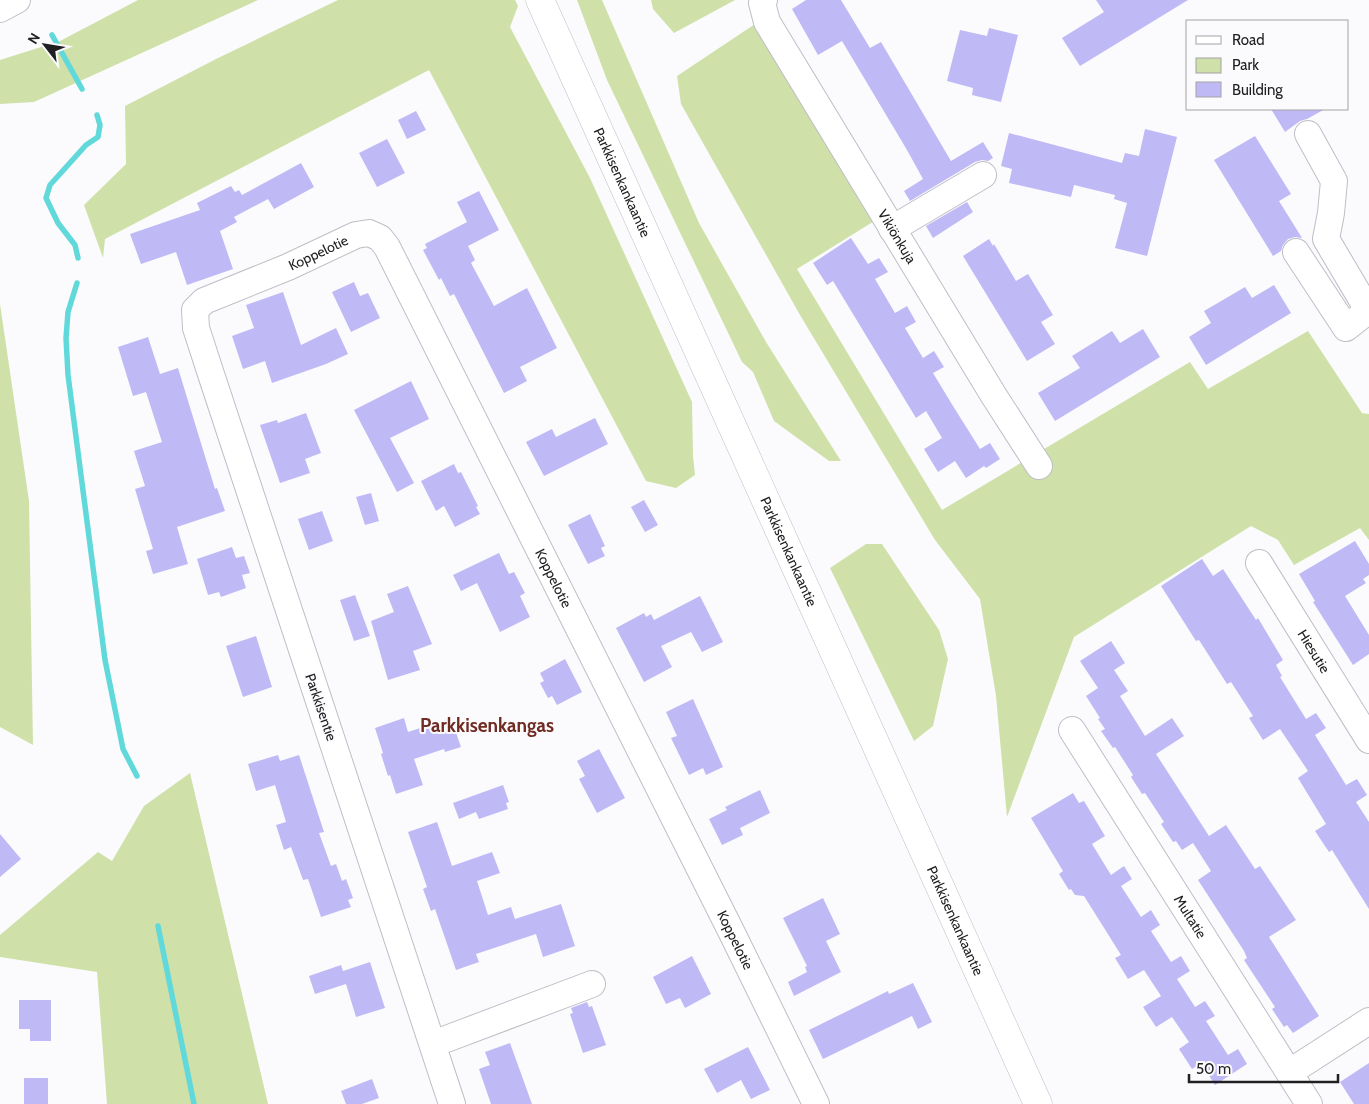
<svg xmlns="http://www.w3.org/2000/svg" width="1369" height="1104" font-family="Cabin,sans-serif">
<rect width="100%" height="100%" fill="#fbfbfe"/>
<path fill="#cfe1a9" d="M 138,0 L 258,0 L 34,102 L 0,104 L 0,60 L 60,41 Z
M 338,0 L 515,0 L 518,6 L 510,27 L 590,178 L 692,402 L 693,456 L 695,475 L 676,488 L 646,481 L 429,70 L 105,239 L 103,258 L 84,205 L 126,164 L 125,106 L 218,58 Z
M 577,0 L 602,0 L 699,223 L 766,342 L 841,461 L 829,461 L 774,421 L 753,372 L 742,362 L 607,80 Z
M 651,0 L 735,0 L 674,33 L 653,9 Z
M 755,24 L 876,220 L 797,269 L 942,510 L 1190,362 L 1208,389 L 1308,331 L 1362,413 L 1369,414 L 1369,540 L 1360,528 L 1294,565 L 1278,540 L 1251,526 L 1074,637 L 1007,817 L 996,696 L 980,599 L 935,540 L 800,315 L 681,104 L 677,76 Z
M 0,304 L 29,501 L 33,745 L 0,727 Z
M 866,544 L 882,544 L 939,630 L 948,659 L 933,726 L 914,741 L 830,568 Z
M 190,773 L 268,1104 L 107,1104 L 97,972 L 0,957 L 0,935 L 98,852 L 112,861 L 144,806 Z"/>
<g fill="none" stroke-linecap="round" stroke-linejoin="round">
<path stroke="#61d9da" stroke-width="5.5" d="M 52,35 L 82,89
M 78,258 L 75,245 L 58,223 L 46,198 L 50,185 L 86,145 L 98,137 L 100,125 L 97,115
M 77,283 L 68,312 L 66,338 L 68,375 L 105,660 L 123,749 L 137,776
M 158,926 L 194,1104"/>
</g>
<path fill="#bfb9f6" d="M 806,0 L 841,0 L 870,48 L 881,42 L 951,161 L 983,142 L 993,158 L 988,161 L 982,160 L 975,162 L 910,201 L 904,191 L 923,179 L 907,150 L 842,41 L 818,55 L 792,9 Z
M 1096,0 L 1188,0 L 1080,66 L 1062,38 L 1104,12 Z
M 989,28 L 1018,35 L 1001,102 L 972,95 L 973,88 L 947,81 L 960,30 L 987,36 Z
M 1271,109 L 1325,109 L 1307,119 L 1300,121 L 1285,132 Z
M 416,111 L 426,130 L 407,139 L 398,120 Z
M 1145,129 L 1177,137 L 1147,256 L 1115,248 L 1127,203 L 1114,199 L 1115,195 L 1074,185 L 1071,197 L 1009,183 L 1012,169 L 1001,166 L 1009,133 L 1122,163 L 1125,153 L 1139,156 Z
M 1255,136 L 1291,194 L 1279,201 L 1302,238 L 1295,237 L 1288,239 L 1283,245 L 1281,251 L 1273,256 L 1214,160 Z
M 387,139 L 405,173 L 377,187 L 359,153 Z
M 301,163 L 314,187 L 274,209 L 268,199 L 234,217 L 237,222 L 220,231 L 233,269 L 187,285 L 176,252 L 141,264 L 130,234 L 200,210 L 197,203 L 231,186 L 235,192 L 239,190 L 242,195 Z
M 479,191 L 499,230 L 468,246 L 475,260 L 471,263 L 494,306 L 527,288 L 557,348 L 520,367 L 527,381 L 504,393 L 454,294 L 450,296 L 441,278 L 439,280 L 423,250 L 427,248 L 425,244 L 467,222 L 457,202 Z
M 967,202 L 973,212 L 933,238 L 926,226 Z
M 851,238 L 868,264 L 879,258 L 888,272 L 875,279 L 895,313 L 907,306 L 916,322 L 905,328 L 923,358 L 934,351 L 944,367 L 933,373 L 953,406 L 980,449 L 990,443 L 1000,459 L 986,468 L 984,466 L 966,478 L 955,461 L 938,472 L 924,449 L 942,438 L 926,411 L 916,418 L 833,281 L 827,285 L 813,263 Z
M 989,239 L 993,246 L 994,244 L 1016,281 L 1028,274 L 1053,315 L 1041,322 L 1055,344 L 1027,361 L 963,256 Z
M 354,282 L 360,296 L 368,293 L 380,318 L 351,332 L 332,292 Z
M 1274,285 L 1291,313 L 1206,365 L 1189,337 L 1211,323 L 1204,311 L 1245,287 L 1252,298 Z
M 283,292 L 301,345 L 336,328 L 348,354 L 326,364 L 272,383 L 265,361 L 243,369 L 232,336 L 254,328 L 246,305 Z
M 1143,329 L 1160,357 L 1055,421 L 1038,393 L 1080,368 L 1072,356 L 1112,331 L 1120,343 Z
M 148,337 L 160,374 L 178,368 L 215,489 L 217,488 L 225,511 L 177,527 L 188,564 L 153,574 L 146,551 L 153,549 L 135,489 L 145,486 L 134,451 L 162,442 L 146,392 L 133,396 L 118,347 Z
M 411,381 L 429,419 L 390,438 L 414,483 L 397,492 L 354,410 Z
M 306,413 L 321,453 L 305,459 L 310,473 L 280,483 L 260,425 L 277,420 L 278,423 Z
M 595,418 L 608,444 L 544,476 L 526,442 L 552,429 L 556,437 Z
M 454,464 L 458,473 L 461,472 L 478,506 L 476,507 L 480,514 L 455,527 L 444,506 L 436,511 L 421,481 Z
M 371,493 L 379,521 L 365,525 L 356,497 Z
M 644,500 L 658,525 L 645,532 L 631,507 Z
M 322,511 L 333,541 L 309,550 L 298,519 Z
M 590,514 L 605,546 L 601,548 L 605,556 L 588,564 L 568,525 Z
M 1355,541 L 1369,564 L 1369,575 L 1363,579 L 1366,583 L 1345,596 L 1369,635 L 1369,654 L 1353,665 L 1313,602 L 1315,601 L 1299,574 Z
M 232,547 L 236,558 L 244,556 L 250,573 L 242,575 L 246,588 L 221,597 L 219,592 L 208,595 L 197,559 Z
M 499,553 L 509,574 L 514,572 L 525,593 L 520,596 L 530,617 L 500,632 L 477,583 L 461,591 L 453,575 Z
M 1202,559 L 1213,576 L 1223,569 L 1256,620 L 1258,618 L 1283,660 L 1276,665 L 1282,676 L 1280,677 L 1288,690 L 1306,719 L 1316,713 L 1326,728 L 1315,735 L 1346,785 L 1357,779 L 1367,795 L 1356,802 L 1369,822 L 1369,909 L 1332,850 L 1329,852 L 1315,831 L 1326,824 L 1298,778 L 1308,771 L 1280,729 L 1263,740 L 1249,718 L 1253,716 L 1231,682 L 1227,684 L 1199,640 L 1196,641 L 1161,586 Z
M 408,586 L 432,644 L 413,651 L 420,670 L 388,680 L 371,621 L 394,612 L 387,594 Z
M 355,595 L 370,636 L 354,641 L 340,600 Z
M 700,596 L 723,642 L 702,652 L 691,632 L 661,646 L 672,667 L 644,682 L 616,628 L 644,613 L 646,617 L 651,614 L 654,620 Z
M 256,636 L 272,687 L 243,697 L 226,646 Z
M 1111,641 L 1125,663 L 1114,670 L 1128,691 L 1120,696 L 1145,736 L 1172,718 L 1184,736 L 1156,754 L 1209,836 L 1226,825 L 1255,869 L 1260,866 L 1296,920 L 1269,937 L 1319,1016 L 1293,1033 L 1287,1025 L 1284,1027 L 1272,1009 L 1275,1007 L 1244,960 L 1247,958 L 1244,951 L 1198,880 L 1211,871 L 1193,843 L 1182,850 L 1176,841 L 1173,842 L 1161,824 L 1164,822 L 1145,793 L 1142,794 L 1131,777 L 1133,775 L 1115,747 L 1113,748 L 1101,731 L 1105,729 L 1098,719 L 1100,718 L 1086,696 L 1098,688 L 1080,661 Z
M 565,659 L 582,692 L 557,705 L 552,696 L 548,698 L 540,683 L 544,681 L 540,673 Z
M 693,699 L 723,767 L 706,775 L 703,768 L 689,775 L 671,738 L 677,736 L 666,712 Z
M 404,718 L 408,732 L 451,718 L 461,747 L 445,752 L 444,749 L 414,759 L 423,785 L 396,794 L 390,775 L 388,776 L 381,754 L 383,753 L 375,728 Z
M 599,749 L 625,798 L 597,813 L 579,779 L 585,776 L 577,761 Z
M 278,755 L 280,761 L 299,755 L 324,832 L 319,833 L 331,866 L 336,864 L 342,881 L 346,879 L 353,898 L 348,900 L 351,907 L 321,917 L 308,879 L 303,880 L 291,847 L 284,850 L 276,825 L 286,822 L 275,785 L 256,791 L 248,764 Z
M 503,785 L 509,802 L 506,803 L 508,809 L 479,819 L 476,812 L 459,819 L 453,803 Z
M 760,790 L 770,813 L 740,828 L 743,835 L 722,845 L 709,819 L 727,810 L 725,807 Z
M 1073,793 L 1079,803 L 1084,801 L 1105,836 L 1092,844 L 1111,875 L 1124,866 L 1132,879 L 1121,886 L 1141,917 L 1151,910 L 1160,925 L 1151,931 L 1171,962 L 1181,956 L 1190,971 L 1177,979 L 1195,1007 L 1205,1001 L 1215,1016 L 1206,1021 L 1228,1055 L 1238,1049 L 1247,1064 L 1215,1085 L 1201,1063 L 1192,1069 L 1179,1049 L 1189,1042 L 1172,1017 L 1156,1027 L 1143,1007 L 1161,996 L 1144,970 L 1128,979 L 1115,958 L 1121,955 L 1084,896 L 1075,895 L 1071,889 L 1069,890 L 1059,874 L 1063,871 L 1031,818 Z
M 437,822 L 452,866 L 492,852 L 500,873 L 477,881 L 488,915 L 511,907 L 515,919 L 561,904 L 575,946 L 543,957 L 536,934 L 476,954 L 479,962 L 456,970 L 435,909 L 431,911 L 423,889 L 427,887 L 408,832 Z
M 0,834 L 21,859 L 0,877 Z
M 823,898 L 840,934 L 826,941 L 841,972 L 794,996 L 788,982 L 807,972 L 805,967 L 807,966 L 783,918 Z
M 692,956 L 711,994 L 685,1008 L 680,998 L 666,1004 L 653,977 Z
M 370,962 L 385,1008 L 356,1017 L 346,984 L 315,994 L 309,976 L 341,965 L 343,971 Z
M 913,983 L 932,1022 L 918,1029 L 912,1016 L 823,1059 L 809,1030 L 888,991 L 889,994 Z
M 19,1000 L 51,1000 L 51,1041 L 30,1041 L 30,1029 L 19,1029 Z
M 587,1002 L 589,1007 L 592,1006 L 606,1045 L 583,1053 L 570,1014 L 573,1013 L 571,1008 Z
M 510,1043 L 532,1104 L 491,1104 L 479,1069 L 490,1065 L 485,1052 Z
M 748,1047 L 770,1090 L 751,1099 L 741,1080 L 717,1093 L 704,1069 Z
M 1369,1063 L 1369,1104 L 1354,1104 L 1340,1082 Z
M 24,1078 L 48,1078 L 48,1104 L 24,1104 Z
M 372,1079 L 379,1098 L 362,1104 L 346,1104 L 341,1091 Z"/>
<g fill="none" stroke-linecap="round" stroke-linejoin="round">
<g stroke="#bebec6" stroke-width="28">
<g id="minor">
<path id="s1" d="M 764,0 L 762,3 L 767,22 L 994,396 L 1039,466"/>
<path d="M 0,9 L 17,0"/>
<path d="M 1308,134 L 1334,181 L 1331,213 L 1326,239 L 1368,310"/>
<path d="M 892,229 L 983,175"/>
<path d="M 1296,252 L 1346,328 L 1369,310"/>
<path id="s2" d="M 1259,563 L 1369,740"/>
<path id="s3" d="M 1072,730 L 1309,1104"/>
<path d="M 433,1044 L 592,984"/>
<path d="M 1290,1072 L 1369,1021"/>
<path id="s4" d="M 452,1104 C 367,845 280,587 196,328 L 195,310 L 204,301 L 288,267 L 356,235 L 369,233 L 380,238 L 387,247 L 731,931 L 816,1104"/>
</g>
</g>
<g stroke="#bebec6" stroke-width="29">
<g id="major">
<path id="s5" d="M 540,0 L 1038,1104"/>
</g>
</g>
<use href="#minor" stroke="#fff" stroke-width="26"/>
<use href="#major" stroke="#fff" stroke-width="28"/>
</g>
<g text-anchor="middle" dominant-baseline="central" stroke-width="4" stroke-linejoin="round" paint-order="stroke">
<g font-size="14" fill="#202023" stroke="#fbfbfe">
<text stroke="none"><textPath href="#s5" startOffset="200">Parkkisenkankaantie</textPath></text>
<text stroke="none"><textPath href="#s1" startOffset="274">Vikiönkuja</textPath></text>
<text stroke="none"><textPath href="#s4" startOffset="972">Koppelotie</textPath></text>
<text stroke="none"><textPath href="#s5" startOffset="605">Parkkisenkankaantie</textPath></text>
<text stroke="none"><textPath href="#s4" startOffset="1421">Koppelotie</textPath></text>
<text stroke="none"><textPath href="#s2" startOffset="104">Hiesutie</textPath></text>
<text transform="translate(321 707) rotate(71)">Parkkisentie</text>
<text stroke="none"><textPath href="#s3" startOffset="221">Multatie</textPath></text>
<text stroke="none"><textPath href="#s5" startOffset="1010">Parkkisenkankaantie</textPath></text>
<text stroke="none"><textPath href="#s4" startOffset="1826">Koppelotie</textPath></text>
</g>
<g font-size="19" font-weight="bold" fill="#702b23" stroke="#fbfbfe">
<text x="487" y="725">Parkkisenkangas</text>
</g>
</g>
<rect x="1186" y="20" width="162" height="90" fill="#fbfbfe" stroke="#a3a3a6"/>
<rect x="1196" y="36" width="25" height="8" fill="#ffffff" stroke="#a3a3a6"/>
<text x="1232" y="45" font-size="15" fill="#202023">Road</text>
<rect x="1196" y="58" width="25" height="15" fill="#cfe1a9" stroke="#a3a3a6"/>
<text x="1232" y="70" font-size="15" fill="#202023">Park</text>
<rect x="1196" y="82" width="25" height="15" fill="#bfb9f6" stroke="#a3a3a6"/>
<text x="1232" y="95" font-size="15" fill="#202023">Building</text>
<g transform="translate(45 45) rotate(301)" stroke="#fbfbfe" stroke-width="4" paint-order="stroke">
<path d="M0-4L9 19L0 12L-9 19Z" fill="#202023"/>
<text y="-8" font-size="14" font-weight="bold" text-anchor="middle" fill="#202023">N</text>
</g>
<path d="M1189 1074v8h149v-8" fill="none" stroke="#202023" stroke-width="2.5"/>
<text x="1196" y="1074" font-size="15" fill="#202023" stroke="#fbfbfe" stroke-width="4" paint-order="stroke">50 m</text>
</svg>
